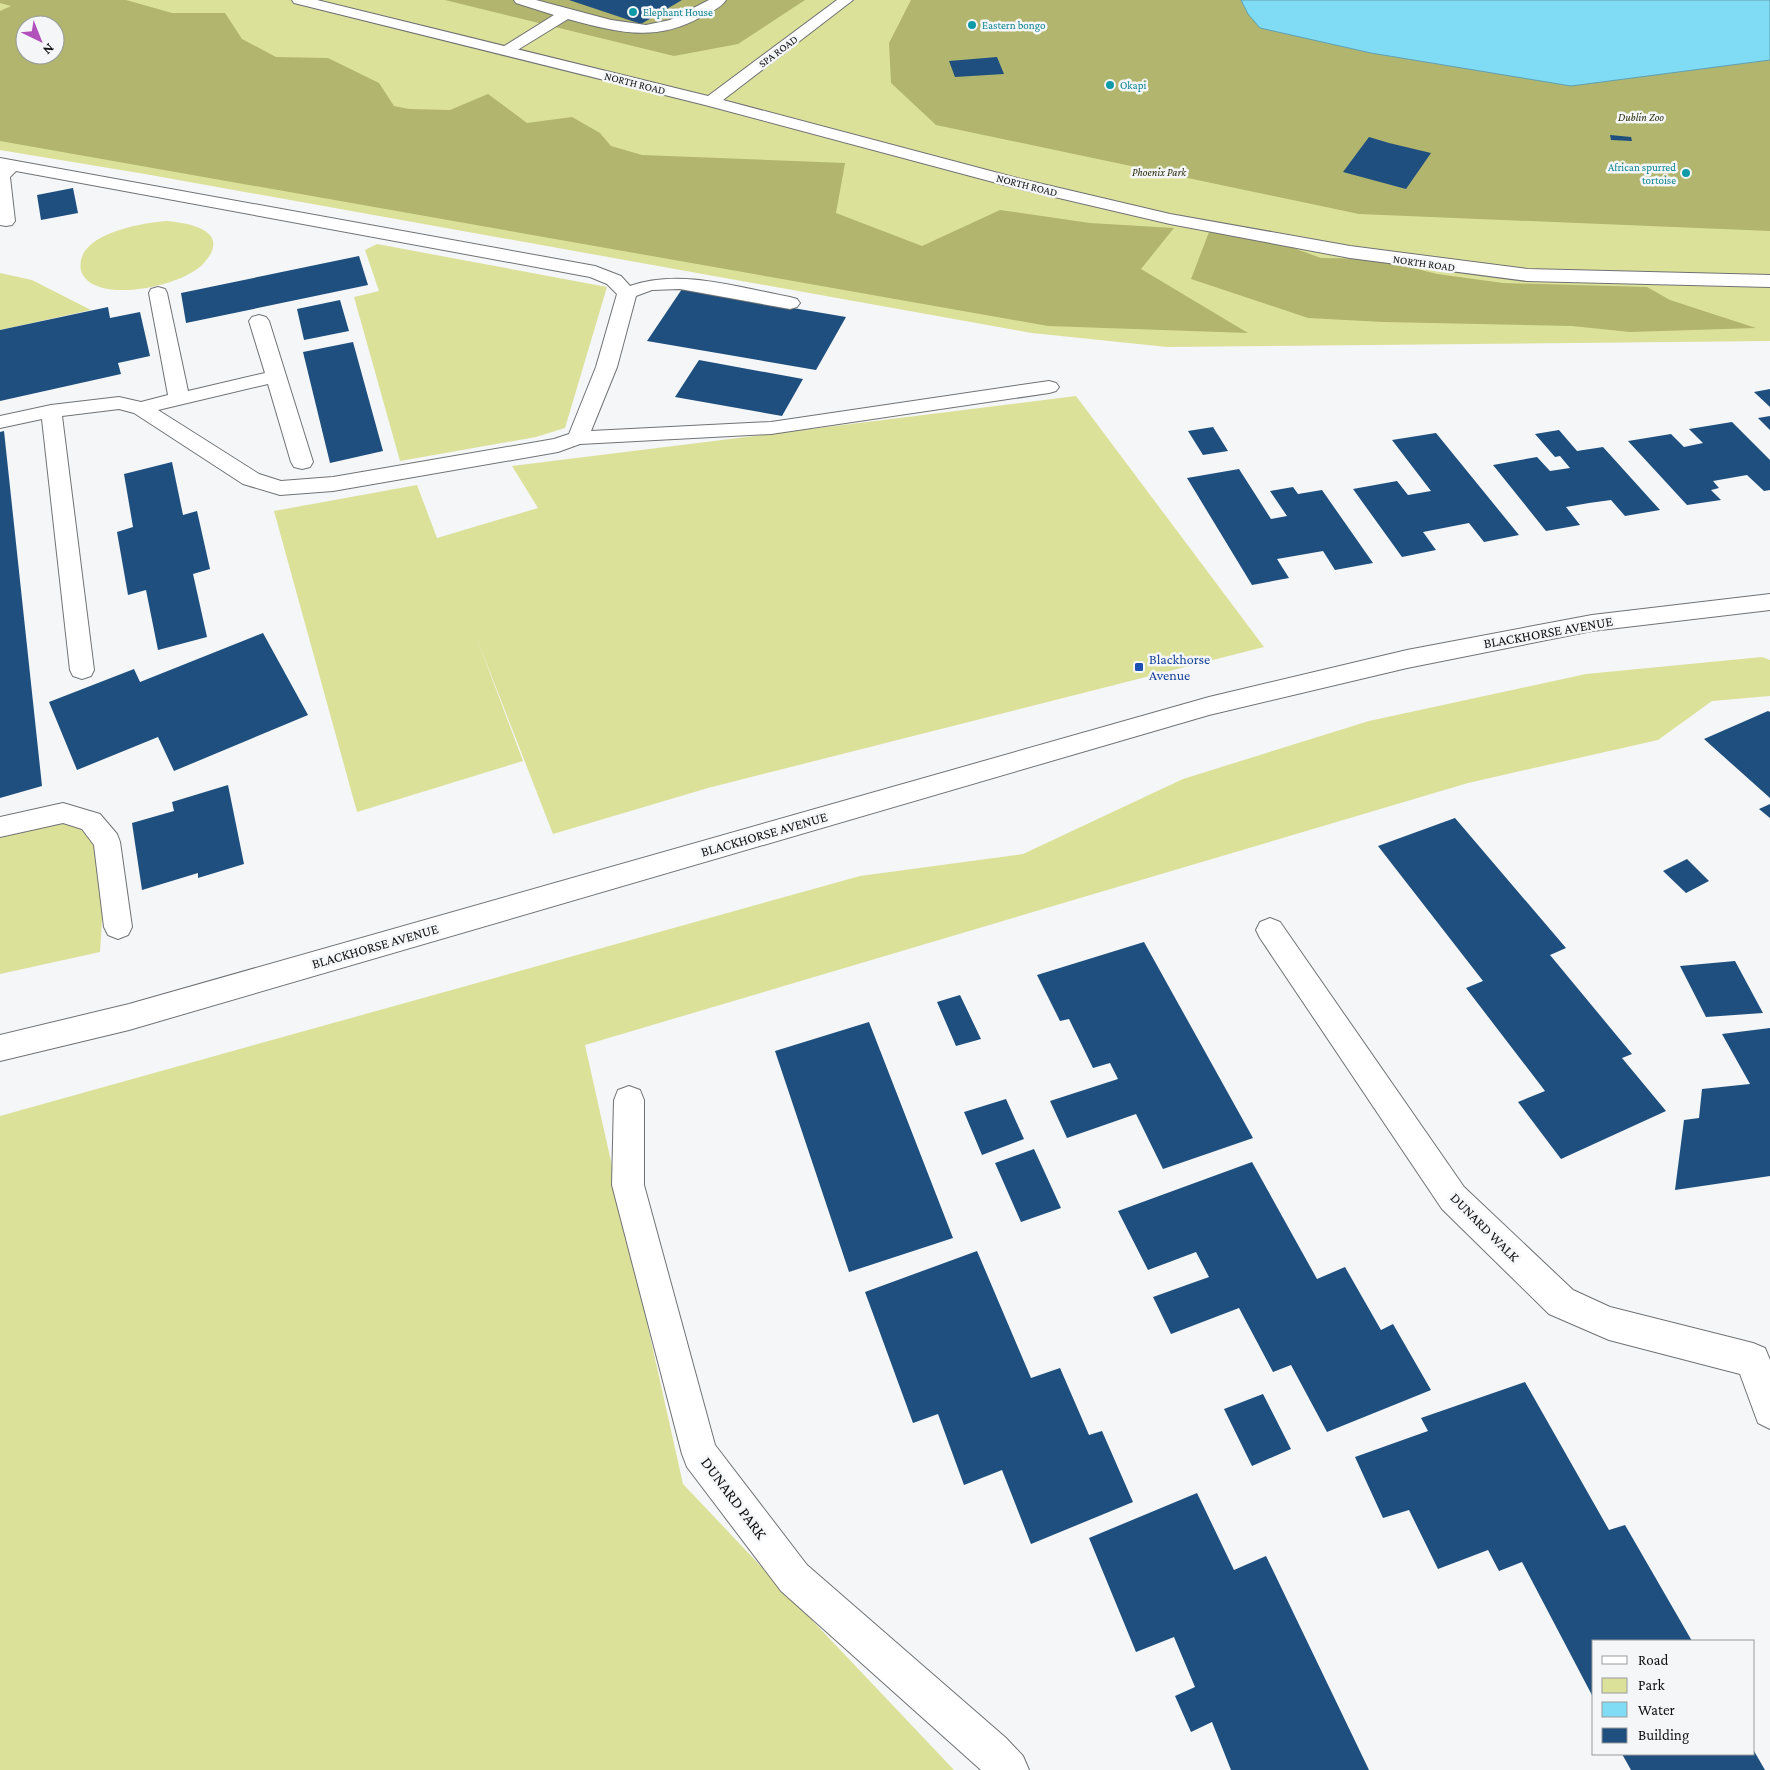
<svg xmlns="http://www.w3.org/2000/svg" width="1770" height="1770" font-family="'Crimson Pro',serif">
<rect width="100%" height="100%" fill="#f4f6f8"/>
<path fill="#dce19a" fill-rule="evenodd" d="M 0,0 L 1770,0 L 1770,341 L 1167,347 L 1032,333 L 145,174 L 0,150 ZM 25,25 L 55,25 L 55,55 L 25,55 Z
M 166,221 C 191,223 232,231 204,263 C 185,285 106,303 85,278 C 80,272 80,267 81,260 C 87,232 143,223 166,221 Z
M 377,244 L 607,287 L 565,428 L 536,437 L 400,461 L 354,297 L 379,291 L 365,250 Z
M 0,273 L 32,280 L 91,310 L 0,330 Z
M 1076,396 L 1264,647 L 708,788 L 553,834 L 476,636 L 523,761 L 357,812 L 274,511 L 417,485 L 437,538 L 538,508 L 512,466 Z
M 1762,657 L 1770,660 L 1770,696 L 1712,701 L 1658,740 L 1468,783 L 585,1045 L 683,1484 L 954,1770 L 0,1770 L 0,1116 L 860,876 L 1023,854 L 1183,779 L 1369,721 L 1586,674 Z
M 63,813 L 107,842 L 100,952 L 0,974 L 0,827 Z"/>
<path fill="#b1b56e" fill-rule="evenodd" d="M 0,0 L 126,0 L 172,13 L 225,13 L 242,39 L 276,57 L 328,58 L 379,83 L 394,106 L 409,109 L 450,110 L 488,94 L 527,123 L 572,117 L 600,133 L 611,146 L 642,155 L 845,163 L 836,213 L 922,246 L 1000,210 L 1090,223 L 1174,228 L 1141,269 L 1248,333 L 1048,326 L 0,141 L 0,11 L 11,6 L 0,3 ZM 25,25 L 55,25 L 55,55 L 25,55 Z
M 445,0 L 805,0 L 738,44 L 674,56 Z
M 911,0 L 1241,0 L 1248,14 L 1260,28 L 1371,53 L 1571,86 L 1770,60 L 1770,231 L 1359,214 L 936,125 L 891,83 L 889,43 Z
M 1209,232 L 1277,242 L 1321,258 L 1377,259 L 1437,274 L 1503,283 L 1647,287 L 1670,300 L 1756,328 L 1630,332 L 1572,326 L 1383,322 L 1308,318 L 1191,279 Z"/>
<path fill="#80dcf5" stroke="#5f9fb1" d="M 1241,0 L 1770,0 L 1770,60 L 1571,86 L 1371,53 L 1260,28 L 1248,14 Z"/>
<path fill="#1e4f7e" d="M 569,0 L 682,0 L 641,24 Z
M 997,57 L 1004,74 L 955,77 L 949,61 Z
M 1610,135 L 1631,137 L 1632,141 L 1611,140 Z
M 1369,137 L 1389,143 L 1431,153 L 1406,189 L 1343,172 Z
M 73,188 L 78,213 L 41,220 L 37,195 Z
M 359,256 L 368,285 L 186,323 L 181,293 Z
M 682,289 L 846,317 L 816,370 L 647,341 Z
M 340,300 L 349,331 L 304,340 L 297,309 Z
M 108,307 L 110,318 L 140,312 L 150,356 L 118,363 L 121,374 L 0,401 L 0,330 Z
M 353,342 L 383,451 L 330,463 L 303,352 Z
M 699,360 L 803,379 L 782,416 L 675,397 Z
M 1770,389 L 1770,407 L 1754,392 Z
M 1770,416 L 1770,430 L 1758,418 Z
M 1732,422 L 1770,460 L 1770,490 L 1764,491 L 1747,475 L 1713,481 L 1719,488 L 1711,490 L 1721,500 L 1687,505 L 1628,441 L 1671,434 L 1684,447 L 1703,443 L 1689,429 Z
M 1213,427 L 1228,451 L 1203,455 L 1188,431 Z
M 1559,430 L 1577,451 L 1603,447 L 1660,510 L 1625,516 L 1611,500 L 1589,503 L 1566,507 L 1580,525 L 1546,531 L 1493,465 L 1537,457 L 1550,471 L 1570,468 L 1560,456 L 1555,457 L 1535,434 Z
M 4,431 L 42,786 L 0,798 L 0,432 Z
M 1436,433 L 1519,535 L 1484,542 L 1469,523 L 1423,532 L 1436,550 L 1402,557 L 1353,489 L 1397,481 L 1408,495 L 1431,491 L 1392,440 Z
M 172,462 L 183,515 L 197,511 L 210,569 L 193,574 L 207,637 L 158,650 L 146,590 L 128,595 L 117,532 L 133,527 L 124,474 Z
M 1239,469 L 1271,519 L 1287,516 L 1270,491 L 1293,487 L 1298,494 L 1322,490 L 1373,563 L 1335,570 L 1323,551 L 1277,559 L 1289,578 L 1252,585 L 1187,478 Z
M 263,633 L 308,715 L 174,771 L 158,737 L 77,770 L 49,702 L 134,669 L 140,682 Z
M 1768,711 L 1770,712 L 1770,798 L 1704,739 Z
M 228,785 L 244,864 L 198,878 L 198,873 L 142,890 L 132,823 L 174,811 L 172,802 Z
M 1770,804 L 1770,818 L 1759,809 Z
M 1455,818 L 1566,948 L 1550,955 L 1632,1054 L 1622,1058 L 1666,1111 L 1561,1159 L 1518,1102 L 1545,1091 L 1466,988 L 1483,981 L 1378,846 Z
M 1687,859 L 1709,881 L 1686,893 L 1663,871 Z
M 1144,942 L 1253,1138 L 1163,1169 L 1136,1114 L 1067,1138 L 1050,1101 L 1118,1079 L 1110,1063 L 1093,1068 L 1069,1019 L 1060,1021 L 1037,975 Z
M 1735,961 L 1763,1013 L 1706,1017 L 1680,966 Z
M 960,995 L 981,1039 L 956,1046 L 937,1002 Z
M 869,1022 L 953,1238 L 849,1272 L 775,1051 Z
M 1770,1028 L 1770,1176 L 1675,1190 L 1684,1120 L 1699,1118 L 1702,1089 L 1750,1084 L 1722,1034 Z
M 1006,1099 L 1024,1139 L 982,1155 L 964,1112 Z
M 1034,1149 L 1061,1208 L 1021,1222 L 995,1163 Z
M 1252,1162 L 1317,1279 L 1345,1267 L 1381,1330 L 1393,1324 L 1431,1390 L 1327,1432 L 1291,1365 L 1273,1372 L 1239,1308 L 1171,1334 L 1153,1297 L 1209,1277 L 1196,1252 L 1148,1270 L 1118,1211 Z
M 977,1251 L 1031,1378 L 1060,1368 L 1089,1435 L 1102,1431 L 1133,1502 L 1031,1544 L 1002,1470 L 964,1485 L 938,1414 L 913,1423 L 865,1292 Z
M 1525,1382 L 1609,1530 L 1625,1525 L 1692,1641 L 1594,1641 L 1594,1699 L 1522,1562 L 1499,1571 L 1488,1550 L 1438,1569 L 1409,1510 L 1383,1518 L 1355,1457 L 1428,1431 L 1421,1418 Z
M 1263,1394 L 1291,1449 L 1252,1466 L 1224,1409 Z
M 1197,1493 L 1234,1570 L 1266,1556 L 1369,1770 L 1231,1770 L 1212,1722 L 1191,1732 L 1175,1696 L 1195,1687 L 1174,1637 L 1136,1652 L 1089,1538 Z
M 1754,1751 L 1765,1770 L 1631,1770 L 1622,1754 L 1754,1754 Z"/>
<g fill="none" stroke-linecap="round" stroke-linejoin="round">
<g stroke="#707274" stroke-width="2">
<path id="service" d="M 514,0 L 536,0 L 611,20 L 646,25 L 670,20 L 709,0 L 726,0 C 721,8 709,13 701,17 C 655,43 616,32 568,19 L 511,54 L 501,54 L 498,51 L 501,48 L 554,15 L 516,3 Z
M 0,158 L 595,266 L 621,276 L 630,286 C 680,268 740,288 790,297 L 797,299 L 800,303 L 797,307 L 790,309 L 680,289 L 652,290 L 636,296 L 617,367 L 591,431 L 771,422 L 1049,381 L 1056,383 L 1059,387 L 1056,391 L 1049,393 L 771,434 L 580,444 L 558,452 L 333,491 L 280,495 L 243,484 L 134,413 L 119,409 L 62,416 L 94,670 L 91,676 L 82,679 L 73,676 L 70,670 L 42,419 L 0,428 L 0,416 L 51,405 L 119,397 L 141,402 L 168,395 L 149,293 L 151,289 L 158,287 L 165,289 L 167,293 L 188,391 L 265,373 L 249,321 L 252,317 L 259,315 L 266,317 L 269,321 L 313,462 L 310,467 L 302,469 L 294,467 L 291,462 L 268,384 L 158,410 L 259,474 L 281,481 L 333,477 L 554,439 L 569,434 L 596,367 L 617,294 L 607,284 L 590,277 L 16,171 L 10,177 L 15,221 L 12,225 L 6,226 L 0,225 Z
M 63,803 L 100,814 L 117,834 L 120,842 L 132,927 L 128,935 L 118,939 L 108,935 L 104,927 L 94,845 L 82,829 L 63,823 L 0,837 L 0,817 Z"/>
</g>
<g stroke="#707274" stroke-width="2">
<path id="minor" d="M 292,0 L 317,0 L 708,96 L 837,0 L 853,0 L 723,100 L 1017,178 L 1170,214 L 1350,246 L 1527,269 L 1770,275 L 1770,287 L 1527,281 L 1350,258 L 1170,224 L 1008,186 L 705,105 L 294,3 Z
M 1270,918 L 1280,922 L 1464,1187 L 1573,1290 L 1610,1307 L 1753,1343 L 1765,1348 L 1770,1360 L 1770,1429 L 1758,1423 L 1740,1374 L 1609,1340 L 1549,1314 L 1442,1209 L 1260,938 L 1256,930 L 1260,922 Z
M 629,1086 L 640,1090 L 644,1100 L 644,1185 L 715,1445 L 807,1565 L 1006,1738 L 1023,1756 L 1029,1770 L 981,1770 L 781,1591 L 687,1467 L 682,1454 L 612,1185 L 614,1100 L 618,1090 Z"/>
</g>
<g stroke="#707274" stroke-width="2">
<path id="secondary" d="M 1770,594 L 1770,610 L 1592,631 L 1407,668 L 1209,715 L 129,1030 L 0,1061 L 0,1035 L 129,1004 L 1209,697 L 1407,650 L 1592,615 Z"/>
</g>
<use href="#service" fill="#fff" fill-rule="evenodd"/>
<use href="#minor" fill="#fff" fill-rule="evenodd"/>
<use href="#secondary" fill="#fff" fill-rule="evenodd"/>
</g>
<g fill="#0f9aa8" stroke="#f4f6f8" stroke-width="2">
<circle cx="633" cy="12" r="5"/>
<circle cx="972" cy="25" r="5"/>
<circle cx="1110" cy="85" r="5"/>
<circle cx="1686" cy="173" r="5"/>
</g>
<rect fill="#1a4fb4" stroke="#f4f6f8" stroke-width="2" x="1134" y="662" width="10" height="10" rx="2.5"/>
<g text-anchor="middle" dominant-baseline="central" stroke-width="5" stroke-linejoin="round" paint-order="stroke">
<g font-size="11" fill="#0d838f" stroke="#f4f6f8" text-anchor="start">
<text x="643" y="12">Elephant House</text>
<text x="982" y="25">Eastern bongo</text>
<text x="1120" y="85">Okapi</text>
<text x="1676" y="167" text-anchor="end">African spurred<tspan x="1676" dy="13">tortoise</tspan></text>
</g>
<g font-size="11" fill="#111213" stroke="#f4f6f8">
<text transform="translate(778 51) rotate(-37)">SPA ROAD</text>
<text transform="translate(635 83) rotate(14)">NORTH ROAD</text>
<text transform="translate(1027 185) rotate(14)">NORTH ROAD</text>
<text transform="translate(1424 263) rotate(8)">NORTH ROAD</text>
</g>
<g font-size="11" font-style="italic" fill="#2a2c0c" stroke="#f4f6f8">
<text x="1641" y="117">Dublin Zoo</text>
<text x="1159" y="172">Phoenix Park</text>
</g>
<g font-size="14" fill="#111213" stroke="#f4f6f8">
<text transform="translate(1548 632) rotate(-10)">BLACKHORSE AVENUE</text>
<text transform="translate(764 834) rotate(-16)">BLACKHORSE AVENUE</text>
<text transform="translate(375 946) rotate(-16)">BLACKHORSE AVENUE</text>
<text transform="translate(1485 1227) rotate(45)">DUNARD WALK</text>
</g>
<g font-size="14" fill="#164399" stroke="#f4f6f8" text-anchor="start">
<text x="1149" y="659">Blackhorse<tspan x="1149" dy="16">Avenue</tspan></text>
</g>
<g font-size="16" fill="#111213" stroke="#f4f6f8">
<text transform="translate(734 1498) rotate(53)">DUNARD PARK</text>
</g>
</g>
<rect x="1592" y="1640" width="162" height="115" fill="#f4f6f8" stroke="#999b9c"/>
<rect x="1602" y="1656" width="25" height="8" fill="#ffffff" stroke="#999b9c"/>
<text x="1638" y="1665" font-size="15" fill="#111213">Road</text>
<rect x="1602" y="1678" width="25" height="15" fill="#dce19a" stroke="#999b9c"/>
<text x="1638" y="1690" font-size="15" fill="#111213">Park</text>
<rect x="1602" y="1702" width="25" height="15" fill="#80dcf5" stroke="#999b9c"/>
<text x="1638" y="1715" font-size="15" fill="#111213">Water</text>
<rect x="1602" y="1728" width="25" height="15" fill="#1e4f7e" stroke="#999b9c"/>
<text x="1638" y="1740" font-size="15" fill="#111213">Building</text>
<g transform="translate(40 40) rotate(137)"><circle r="24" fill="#f4f6f8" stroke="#999b9c"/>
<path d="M0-4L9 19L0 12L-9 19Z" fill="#b151ba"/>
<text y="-8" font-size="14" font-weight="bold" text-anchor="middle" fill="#111213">N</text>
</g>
</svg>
